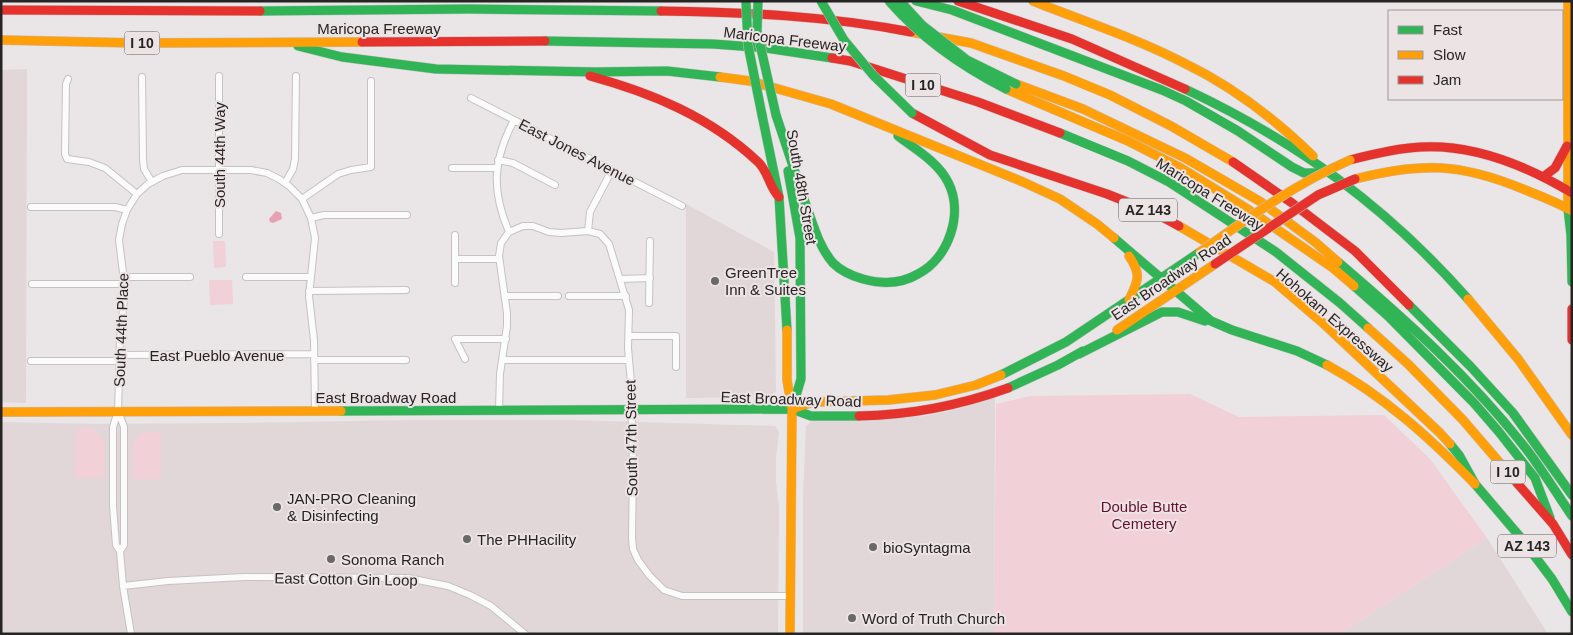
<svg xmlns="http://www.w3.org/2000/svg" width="1573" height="635" font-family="Arial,sans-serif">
<rect width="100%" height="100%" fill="#eae5e6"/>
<path fill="#e1d6d8" d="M 27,69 L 26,403 L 1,402 L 1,70 Z
M 686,204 L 774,252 L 776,391 L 769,397 L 686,398 Z
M 995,398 L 994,634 L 803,634 L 803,495 L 806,426 L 812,421 L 879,420 L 925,416 L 958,409 Z
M 413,420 L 570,420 L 775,426 L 779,432 L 776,458 L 776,483 L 779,506 L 778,634 L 1,634 L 1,422 L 98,424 L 237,423 Z
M 1487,538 L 1548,634 L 1340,634 Z"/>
<path fill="#f2d0d8" d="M 213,241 L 225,241 L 226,267 L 214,268 Z
M 209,280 L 232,280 L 233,304 L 210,305 Z
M 1190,394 L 1239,417 L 1384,415 L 1430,459 L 1487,538 L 1340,634 L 994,634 L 996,404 L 1030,396 Z
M 76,428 L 94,428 L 94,433 L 98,434 L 101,439 L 104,440 L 104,478 L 75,478 Z
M 144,432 L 161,432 L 161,479 L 132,479 L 133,440 L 136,440 L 138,436 Z"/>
<path fill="#e7a1b4" d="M 276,211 L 281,213 L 282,219 L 273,223 L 270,222 L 269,219 Z"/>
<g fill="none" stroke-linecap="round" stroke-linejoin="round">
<g stroke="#c5c2c2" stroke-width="8">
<path id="street" d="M 219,76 L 219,234
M 142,77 L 143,159 L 144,169 L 152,182
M 68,79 L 66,84 L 65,154 L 67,159 L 89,162 L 105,168 L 137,194
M 471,98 L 682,206
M 498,160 L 513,163 L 555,185
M 452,168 L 497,168
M 612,170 L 590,212 L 588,231 L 600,234 L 609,244 L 629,310 L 628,348 L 631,383 L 633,468 L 632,537 L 633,549 L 638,560 L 649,575 L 664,590 L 682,596 L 791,596
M 285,183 L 293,169 L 295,159 L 296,76
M 302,199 L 338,174 L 351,170 L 371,167 L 371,81
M 31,207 L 115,207 L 127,210
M 311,218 L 324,215 L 407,215
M 509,232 C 491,190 493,160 514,120
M 455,235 L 455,283
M 455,259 L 499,259
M 124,277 L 190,277
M 246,277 L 311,277
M 620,279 L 650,278
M 32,284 L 125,284
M 309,291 L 406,290
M 505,296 L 558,296
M 569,296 L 626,296
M 649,303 L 650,241
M 629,336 L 676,336 L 676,367
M 119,355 L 314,354
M 465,359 L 455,339 L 506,339
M 314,360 L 406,360
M 503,360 L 629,360
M 31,361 L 119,361
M 499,410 L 500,374 L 507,326 L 507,313 L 499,256 L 501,243 L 509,232 L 523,226 L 533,226 L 549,232 L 561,233 L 588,231
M 118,411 L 124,427 L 124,545 L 120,551
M 123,586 L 168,581 L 244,577 L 408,578 L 448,586 L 470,595 L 491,606 L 525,634
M 131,634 L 123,586 L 120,551 L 116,545 L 113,506 L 113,427 L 118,411 L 120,339 L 125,289 L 119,240 L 122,224 L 127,210 L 137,194 L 148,184 L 163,176 L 182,170 L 251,170 L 267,173 L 279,179 L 289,186 L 302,199 L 311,218 L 315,238 L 309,296 L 314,340 L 315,411"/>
</g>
<g stroke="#c5c2c2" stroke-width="10">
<path id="fast" d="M 916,1 L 952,10 L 1162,90 L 1186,101 L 1238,131 L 1292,167 L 1304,173 L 1319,173
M 260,11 L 468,9 L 661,11
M 545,41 L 713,44 L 766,48 L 832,58
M 298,46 L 342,57 L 436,69 L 595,72 L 667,71 L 720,77
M 1185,89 C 1296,141 1386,206 1468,299
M 762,115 L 779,197 L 787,330
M 776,115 C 786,145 796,175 806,205 C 813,224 819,247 833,263 C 841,271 852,276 863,279 C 881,284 901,284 918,274 C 949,258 964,213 948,182 C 938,162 915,149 898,136
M 1060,133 L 1128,161 L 1169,182 L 1276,252 L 1340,303 L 1368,328
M 788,171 L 800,238 L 801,379 L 792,409
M 1568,209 L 1571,235 L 1572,282
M 1114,238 L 1211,321 L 1232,330 L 1297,351 L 1327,365
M 1338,262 C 1405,319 1472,379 1527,450 C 1543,471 1557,494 1572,516
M 1354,286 L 1389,317 L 1474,403 L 1499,432 L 1535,478 L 1550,518
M 1409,305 L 1471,367 L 1513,413 L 1572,495
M 1079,354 L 1162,312 L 1178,312 L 1205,321
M 1001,375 L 1066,342 L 1200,252
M 1008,388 L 1058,365 L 1083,351
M 341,411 L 792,409 L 811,416 L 859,416
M 1450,444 L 1459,455 L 1475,484 L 1521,538 L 1552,579 L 1572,612"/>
</g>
<g stroke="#c5c2c2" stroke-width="10">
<path id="slow" d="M 1033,1 C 1083,21 1136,38 1184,63 C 1232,86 1275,119 1313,156
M 1568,1 L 1568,209
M 911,32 L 971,43 L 1064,76 L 1110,95 L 1171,126 L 1233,162
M 1,40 L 137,43 L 362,42
M 720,77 L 750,81 L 831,104 L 1023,182 L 1060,199 L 1097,224 L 1114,238
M 1016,84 L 1083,109 L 1185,158 L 1261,202 L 1315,242 L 1338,262
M 1006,89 L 1128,141 L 1181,168 L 1246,208 L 1333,268 L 1354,286
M 1355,179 C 1421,162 1460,163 1523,189 C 1540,196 1557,202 1572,211
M 1179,226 L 1275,282 L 1324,324 L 1440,433 L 1450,444
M 1129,256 C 1142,275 1138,281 1129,300
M 1468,299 L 1518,359 L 1572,435
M 1368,328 L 1408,364 L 1463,420 L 1517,483
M 787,330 L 787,380 L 792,409 L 790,634
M 1117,330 L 1215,264
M 1327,365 C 1384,396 1430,438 1475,484
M 792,409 L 813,402 L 888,400 L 935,395 L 976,385 L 1001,375
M 1,412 L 341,411"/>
</g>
<g stroke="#c5c2c2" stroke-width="10">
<path id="jam" d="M 958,1 L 1072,39 L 1185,89
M 1,10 L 260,11
M 661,11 C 744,12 829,16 911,32
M 362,42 L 545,41
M 832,58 L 850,61 L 978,102 L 1060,133
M 590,76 C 652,93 710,117 757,161 C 768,170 769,187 779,197
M 912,113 L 990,155 L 1107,194 L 1155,213 L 1179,226
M 1350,160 C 1373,154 1397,148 1421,147 C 1475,144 1527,166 1572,193
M 1233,162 L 1292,203 L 1355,251 L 1409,305
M 1543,177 L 1555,168 L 1567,146
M 1572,309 L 1572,340
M 859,416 C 910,415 961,405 1008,388
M 1517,483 L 1553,524 L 1572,555"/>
</g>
<use href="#street" stroke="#fcfbfb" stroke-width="6"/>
<use href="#fast" stroke="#30b455" stroke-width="9"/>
<use href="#slow" stroke="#ff9f0a" stroke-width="9"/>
<use href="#jam" stroke="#e5322d" stroke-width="9"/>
<g stroke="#c5c2c2" stroke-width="10" stroke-linecap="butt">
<path id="fast-bridge" d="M 746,1 L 748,45 L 762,115
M 758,1 L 757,31 L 776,115
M 821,1 L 844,40 L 873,75 L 912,113
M 889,1 C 922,39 961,66 1006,89
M 900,1 L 922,25 L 967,60 L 1016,84"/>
</g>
<g stroke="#c5c2c2" stroke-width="10" stroke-linecap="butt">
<path id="slow-bridge" d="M 1200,252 C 1248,218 1295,184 1350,160"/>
</g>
<g stroke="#c5c2c2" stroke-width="10" stroke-linecap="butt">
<path id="jam-bridge" d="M 1215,264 L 1318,195 L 1355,179"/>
</g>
<use href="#fast-bridge" stroke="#30b455" stroke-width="9"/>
<use href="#slow-bridge" stroke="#ff9f0a" stroke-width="9"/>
<use href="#jam-bridge" stroke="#e5322d" stroke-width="9"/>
</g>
<g fill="#6b6868" stroke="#ece3e5" stroke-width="2">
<circle cx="715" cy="281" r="5"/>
<circle cx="277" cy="507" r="5"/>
<circle cx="467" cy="539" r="5"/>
<circle cx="873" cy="547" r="5"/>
<circle cx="331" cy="559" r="5"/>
<circle cx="852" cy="618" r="5"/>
</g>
<g text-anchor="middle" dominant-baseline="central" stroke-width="4" stroke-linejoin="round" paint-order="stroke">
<g fill="#ece3e5" stroke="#625d5e" stroke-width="1">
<rect x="124.5" y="31.5" width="35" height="23" rx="4"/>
<rect x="905.5" y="73.5" width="35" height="23" rx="4"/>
<rect x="1119" y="198.5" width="58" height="23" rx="4"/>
<rect x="1490.5" y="460.5" width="35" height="23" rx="4"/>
<rect x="1498" y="534.5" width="58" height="23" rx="4"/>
</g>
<g font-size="14" font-weight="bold" fill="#272424">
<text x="142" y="43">I 10</text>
<text x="923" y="85">I 10</text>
<text x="1148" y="210">AZ 143</text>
<text x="1508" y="472">I 10</text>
<text x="1527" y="546">AZ 143</text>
</g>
<g font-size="15" fill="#272424" stroke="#ece3e5">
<text x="379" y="28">Maricopa Freeway</text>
<text transform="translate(785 39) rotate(7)">Maricopa Freeway</text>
<text transform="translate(577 152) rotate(27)">East Jones Avenue</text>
<text transform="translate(219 155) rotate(-90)">South 44th Way</text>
<text transform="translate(802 187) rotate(80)">South 48th Street</text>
<text transform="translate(1210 194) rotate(32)">Maricopa Freeway</text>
<text transform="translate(1171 277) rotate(-34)">East Broadway Road</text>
<text transform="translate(1335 320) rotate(41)">Hohokam Expressway</text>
<text transform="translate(121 330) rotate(-88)">South 44th Place</text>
<text x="217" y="355">East Pueblo Avenue</text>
<text x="386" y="397">East Broadway Road</text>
<text transform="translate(791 399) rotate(2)">East Broadway Road</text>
<text transform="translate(631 438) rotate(-91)">South 47th Street</text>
<text transform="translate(346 579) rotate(1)">East Cotton Gin Loop</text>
</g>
<g font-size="15" fill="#272424" stroke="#ece3e5" text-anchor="start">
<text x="725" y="272">GreenTree<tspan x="725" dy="17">Inn &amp; Suites</tspan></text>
<text x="287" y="498">JAN-PRO Cleaning<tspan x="287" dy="17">&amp; Disinfecting</tspan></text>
<text x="477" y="539">The PHHacility</text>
<text x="883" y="547">bioSyntagma</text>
<text x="341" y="559">Sonoma Ranch</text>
<text x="862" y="618">Word of Truth Church</text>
</g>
<g font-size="15" fill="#680f31" stroke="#ece3e5">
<text x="1144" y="506">Double Butte<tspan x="1144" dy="17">Cemetery</tspan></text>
</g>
</g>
<rect width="1573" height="635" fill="none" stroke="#272424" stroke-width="5"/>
<rect x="1388" y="10" width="175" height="90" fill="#ece3e5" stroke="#9d9798"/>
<rect x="1398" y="26" width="25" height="8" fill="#30b455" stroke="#9d9798"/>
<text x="1433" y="35" font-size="15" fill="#272424">Fast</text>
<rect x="1398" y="51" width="25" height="8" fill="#ff9f0a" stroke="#9d9798"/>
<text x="1433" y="60" font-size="15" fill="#272424">Slow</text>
<rect x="1398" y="76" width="25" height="8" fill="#e5322d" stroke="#9d9798"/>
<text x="1433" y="85" font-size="15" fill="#272424">Jam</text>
</svg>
